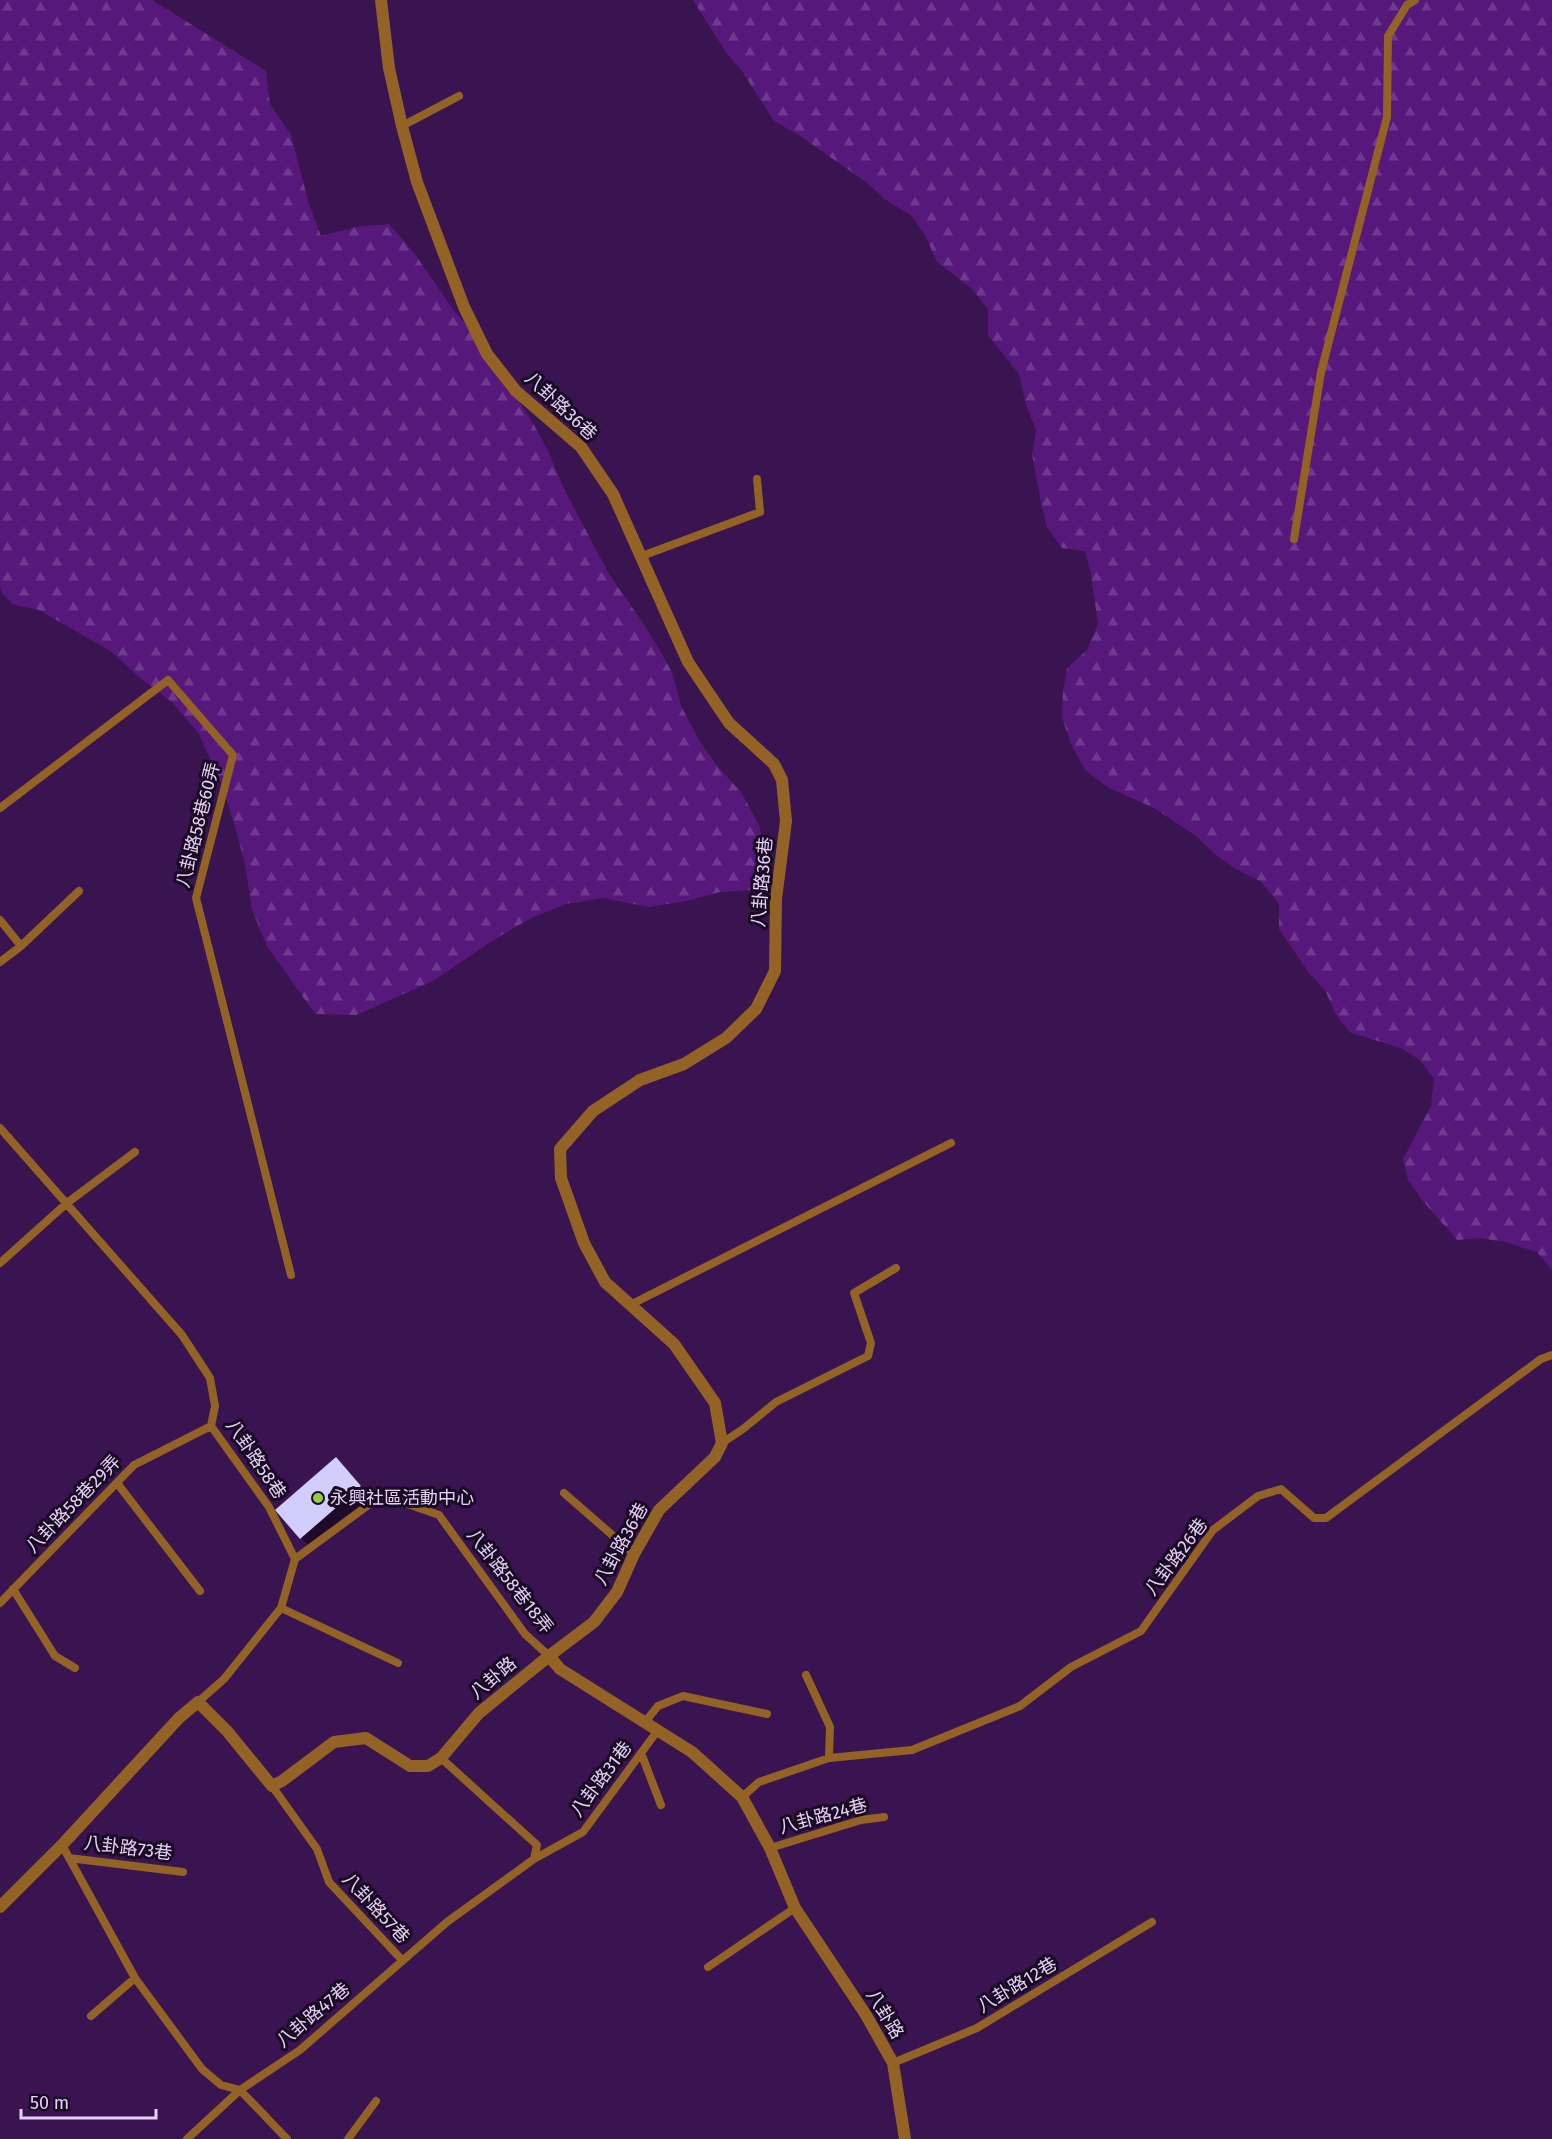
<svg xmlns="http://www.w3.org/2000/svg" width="1552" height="2139" font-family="'Fira Sans','Noto Sans TC',sans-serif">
<defs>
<pattern id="forest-firs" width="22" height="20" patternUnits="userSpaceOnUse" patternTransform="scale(1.5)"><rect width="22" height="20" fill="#57187c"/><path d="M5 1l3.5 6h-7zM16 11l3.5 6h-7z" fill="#6f398f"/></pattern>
</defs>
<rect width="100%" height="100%" fill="#391450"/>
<path fill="url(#forest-firs)" d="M 0,0 L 152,0 L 266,71 L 270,104 L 291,135 L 309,204 L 321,236 L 356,227 L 389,224 L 414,253 L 454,311 L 477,336 L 533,423 L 549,453 L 564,489 L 609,574 L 649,632 L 672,672 L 681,706 L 699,740 L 718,767 L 741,792 L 759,825 L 766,856 L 754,890 L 720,892 L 686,901 L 649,907 L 603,898 L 566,904 L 531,918 L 495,939 L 433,981 L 356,1015 L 315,1014 L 267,946 L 252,910 L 245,864 L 236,830 L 223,788 L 199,734 L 172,702 L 140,678 L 112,652 L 39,610 L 12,604 L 2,593 L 0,586 Z
M 693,0 L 1552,0 L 1552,1270 L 1537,1252 L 1505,1242 L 1480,1238 L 1457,1240 L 1422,1200 L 1408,1180 L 1403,1159 L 1431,1106 L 1434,1079 L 1420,1060 L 1401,1048 L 1351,1033 L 1336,1015 L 1325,990 L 1309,973 L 1279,929 L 1279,904 L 1260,881 L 1236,869 L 1216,855 L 1196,836 L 1154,808 L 1107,787 L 1085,770 L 1071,744 L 1062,717 L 1063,692 L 1067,668 L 1087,650 L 1098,624 L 1091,575 L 1085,551 L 1062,548 L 1047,527 L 1041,503 L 1032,454 L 1036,430 L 1026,405 L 1019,374 L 988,335 L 988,309 L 971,288 L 937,262 L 926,237 L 911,215 L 886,200 L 866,182 L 797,134 L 774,121 L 742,71 L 725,51 Z"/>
<path fill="#0007" d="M 348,1471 L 371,1498 L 312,1549 L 301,1538 Z"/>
<path fill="#d2cefc" d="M 336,1457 L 361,1486 L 300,1539 L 275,1510 Z"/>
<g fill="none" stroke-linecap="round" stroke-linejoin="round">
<path stroke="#936325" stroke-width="8" d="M 402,126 L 459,96
M 1294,539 L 1321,372 L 1387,117 L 1388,36 L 1407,5 L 1415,0
M 642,556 L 760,512 L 757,479
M 0,808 L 168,680 L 233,755 L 196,898 L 291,1275
M 0,920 L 21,946 L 0,962
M 21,946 L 79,891
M 0,1128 L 182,1335 L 210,1378 L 215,1406 L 211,1426 L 269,1507 L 295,1559 L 281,1608 L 224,1679 L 198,1702
M 0,1263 L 67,1203 L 135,1152
M 630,1305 L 951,1143
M 722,1443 L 743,1429 L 776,1402 L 868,1356 L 871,1343 L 854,1293 L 896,1268
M 117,1483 L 200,1591
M 564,1493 L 634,1554
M 295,1559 L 382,1495 L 439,1515 L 525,1634 L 549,1656
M 13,1589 L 55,1656 L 75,1668
M 0,1603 L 134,1465 L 211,1426
M 281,1608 L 398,1663
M 806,1675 L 830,1727 L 829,1758
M 645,1722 L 658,1706 L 683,1696 L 767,1714
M 641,1753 L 661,1805
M 272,1786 L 317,1849 L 329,1882 L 402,1960
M 742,1797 L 759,1782 L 829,1758 L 912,1750 L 1020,1706 L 1071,1667 L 1141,1631 L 1213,1530 L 1258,1496 L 1281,1489 L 1314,1518 L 1326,1518 L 1541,1359 L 1552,1355
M 62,1845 L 135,1978 L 202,2069 L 221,2085 L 240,2090 L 300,2050 L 447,1922 L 534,1859 L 537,1845 L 441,1758
M 770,1848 L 861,1820 L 884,1817
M 69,1858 L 183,1872
M 534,1859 L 583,1832 L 658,1730
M 708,1967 L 795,1908
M 91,2016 L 135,1978
M 893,2063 L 977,2028 L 1152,1922
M 187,2139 L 240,2090 L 287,2139
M 348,2139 L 376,2101"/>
<path stroke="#936325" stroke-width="12" d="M 0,1907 L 62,1845 L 179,1718 L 198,1702 L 227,1731 L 272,1786 L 282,1781 L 334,1742 L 366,1738 L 410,1766 L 428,1766 L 441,1758 L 479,1713 L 549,1656"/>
<path stroke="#936325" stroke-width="12" d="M 381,0 L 389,68 L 402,126 L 417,182 L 464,307 L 487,354 L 516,391 L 581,447 L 613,494 L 688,662 L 729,723 L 774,764 L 782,780 L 786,821 L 776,899 L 775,971 L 756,1009 L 726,1038 L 684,1064 L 640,1080 L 593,1111 L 560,1149 L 561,1178 L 584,1243 L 605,1282 L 674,1344 L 715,1403 L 722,1443 L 715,1457 L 659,1510 L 634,1554 L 617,1592 L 594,1622 L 549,1656 L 560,1669 L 692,1752 L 742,1797 L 770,1848 L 795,1908 L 866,2015 L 893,2063 L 905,2139"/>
</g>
<circle fill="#93cd3e" stroke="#190a24" stroke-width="2" cx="318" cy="1498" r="6"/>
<g text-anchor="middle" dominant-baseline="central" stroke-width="6" stroke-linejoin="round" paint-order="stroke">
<g font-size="18" fill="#e5d1f6" stroke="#190a24">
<text transform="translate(561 406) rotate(43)">八卦路36巷</text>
<text transform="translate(198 825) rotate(-76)">八卦路58巷60弄</text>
<text transform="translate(762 882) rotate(-85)">八卦路36巷</text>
<text transform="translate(256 1459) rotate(56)">八卦路58巷</text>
<text transform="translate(73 1504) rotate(-46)">八卦路58巷29弄</text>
<text transform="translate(621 1544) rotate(-61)">八卦路36巷</text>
<text transform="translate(1176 1557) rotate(-53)">八卦路26巷</text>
<text transform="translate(510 1581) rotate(52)">八卦路58巷18弄</text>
<text transform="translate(493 1678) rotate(-40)">八卦路</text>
<text transform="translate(601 1779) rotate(-53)">八卦路31巷</text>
<text transform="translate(823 1816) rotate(-15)">八卦路24巷</text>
<text transform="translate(128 1848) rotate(7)">八卦路73巷</text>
<text transform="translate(376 1908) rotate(47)">八卦路57巷</text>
<text transform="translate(1017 1985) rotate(-31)">八卦路12巷</text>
<text transform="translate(885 2014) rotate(59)">八卦路</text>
<text transform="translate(313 2015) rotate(-40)">八卦路47巷</text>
</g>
<g font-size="18" fill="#e5d1f6" stroke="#190a24" text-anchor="start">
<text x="330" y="1498">永興社區活動中心</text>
</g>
</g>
<path d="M21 2109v9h135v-9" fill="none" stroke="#e5d1f6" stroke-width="3"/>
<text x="30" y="2109" font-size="18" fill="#e5d1f6" stroke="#190a24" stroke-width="4.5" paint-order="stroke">50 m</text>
</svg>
